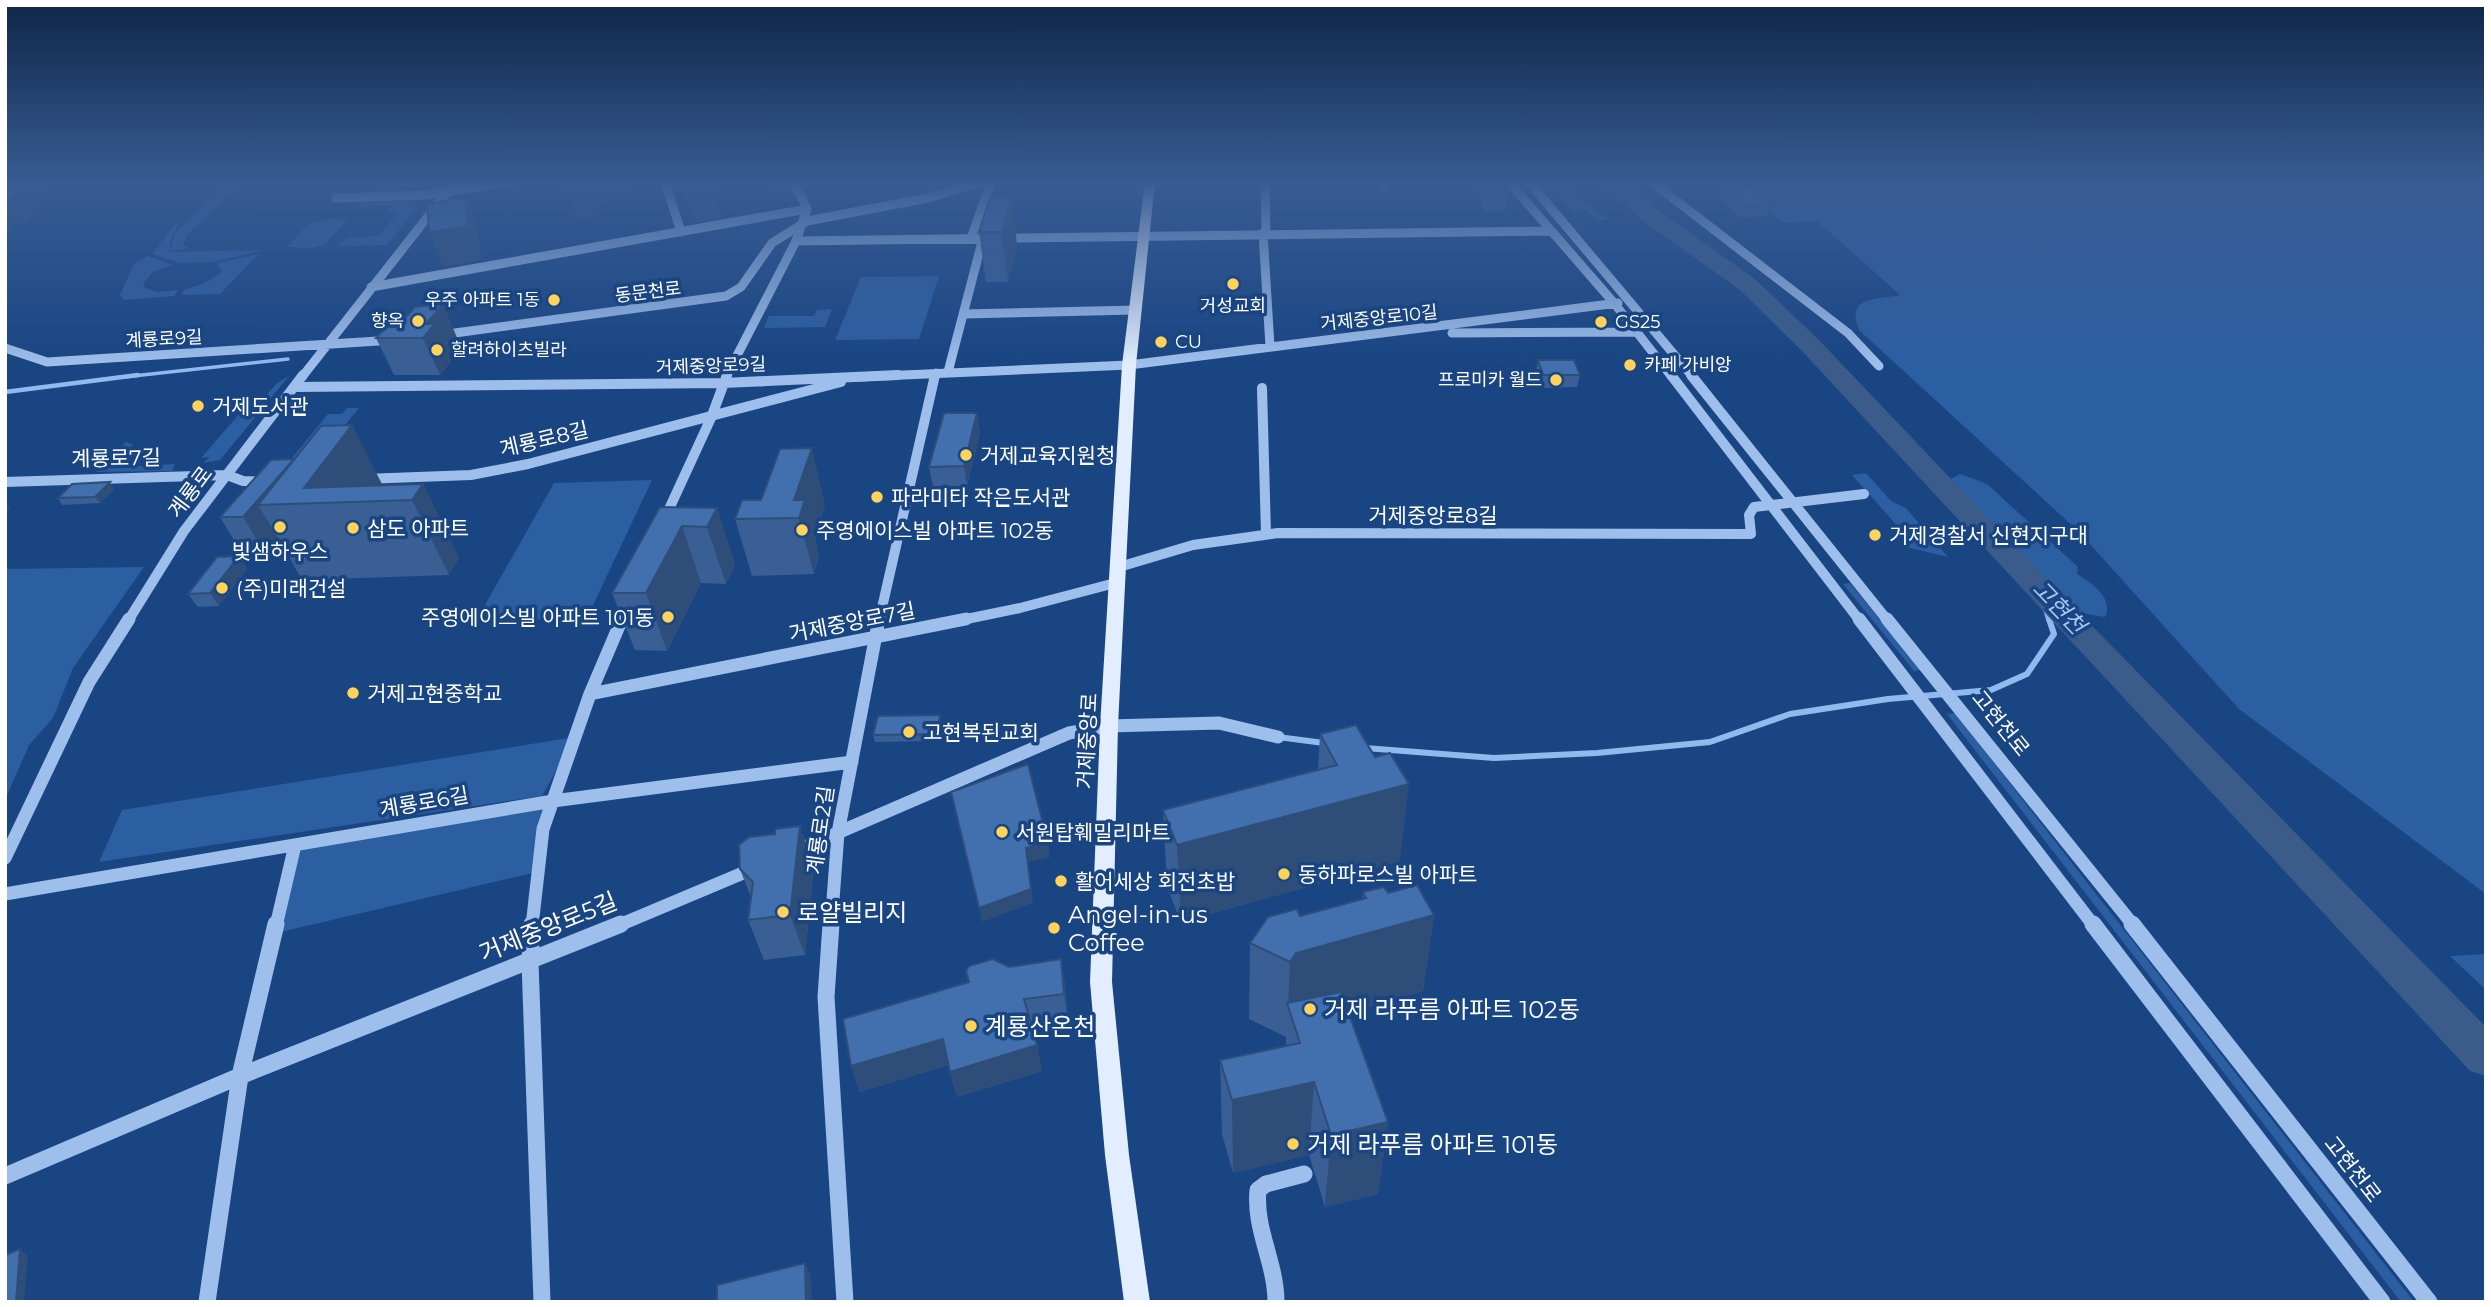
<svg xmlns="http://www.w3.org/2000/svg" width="2491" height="1307" font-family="Montserrat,'Noto Sans KR',sans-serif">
<rect width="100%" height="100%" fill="#194583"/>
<path fill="#2c5ea2" d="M 229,182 L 243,182 L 186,236 L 183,245 L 189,248 L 171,251 L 174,234 Z
M 1547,182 L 1558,182 L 1609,219 L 1600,221 L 1585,210 L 1573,212 Z
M 1748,182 L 2486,182 L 2486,894 L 2239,709 L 2077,530 L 1859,330 C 1845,295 1878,300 1900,295 L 1817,221 L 1784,223 L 1745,188 Z
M 413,200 L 415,205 L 418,206 L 387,245 L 337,246 L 347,238 L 379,236 L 398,213 L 386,212 L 390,206 L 353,207 L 357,203 Z
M 333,218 L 348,220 L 324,245 L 314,248 L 287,247 L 308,224 Z
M 176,223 L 180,223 L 172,234 L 169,252 L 264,250 L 212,262 L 180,263 L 152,254 Z
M 259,254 L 220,294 L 182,295 L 184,290 C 198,286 211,281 222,271 L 217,263 Z
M 148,256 L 172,265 L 153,272 L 143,284 L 145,288 L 157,292 L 178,290 L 174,296 L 124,300 L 120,295 L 134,264 Z
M 939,276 L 919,339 L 835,340 L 861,277 Z
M 832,309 L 825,327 L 764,328 L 769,316 L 814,316 L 817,310 Z
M 289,376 L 220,460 L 203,463 L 210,457 L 201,458 L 241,412 L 259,404 L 277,383 Z
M 347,408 L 359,408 L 319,457 L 292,458 L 328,414 L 342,414 Z
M 126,442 L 133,445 L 111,468 L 175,464 L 172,471 L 96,472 Z
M 1866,473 L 1891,501 L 1906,508 L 1948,557 L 1907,547 L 1894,522 L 1852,475 Z
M 1960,474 C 1970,477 1978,481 1987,484 L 2078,567 L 2077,574 C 2092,583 2114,598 2105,617 L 2081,613 L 2063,597 L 1955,484 L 1951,479 Z
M 652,480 L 587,618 L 476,621 L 554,483 Z
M 144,567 L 73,668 L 53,718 L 29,745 L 5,800 L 5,569 Z
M 1850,583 L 1921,670 L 1914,671 L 1843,584 Z
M 1955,713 L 2414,1302 L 2401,1302 L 1947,714 Z
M 575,737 L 542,796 L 99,862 L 122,810 Z
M 553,801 L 537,872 L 272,934 L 295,845 Z
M 2486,954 L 2486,990 L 2450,956 Z"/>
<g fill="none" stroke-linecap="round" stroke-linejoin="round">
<path stroke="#90b9ee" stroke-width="3.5" d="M 124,377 L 288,359"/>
<path stroke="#90b9ee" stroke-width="4.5" d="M 5,392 L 138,375
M 2039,590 L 2049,621"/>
<path stroke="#90b9ee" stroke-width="6" d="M 1278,737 L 1324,743
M 1365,748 L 1494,758 L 1597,753 L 1710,742 L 1790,714 L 1888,699 L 1991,690 L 2027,674 L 2054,634 L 2049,619"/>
<path fill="#3b5c8a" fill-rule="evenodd" d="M 1601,182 L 1623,182 L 1655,208 L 1756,280 L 1819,340 L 2050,583 L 2486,1027 L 2486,1076 L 2470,1071 L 1801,350 L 1740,290 L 1639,218 Z"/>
<path stroke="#9ebfec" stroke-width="9" d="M 665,182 L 681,232
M 794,182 L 807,209
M 1265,182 L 1266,233
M 1383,182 L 1384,188
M 1509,182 L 1614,303 L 1672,377
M 1529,182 L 1693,377
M 1652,182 L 1848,333 L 1879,366
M 336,198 L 424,195 L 512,182
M 1263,233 L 1270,346
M 971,238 L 991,182
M 796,241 L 1550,231
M 371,287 L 807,209
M 963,314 L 1135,310
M 1452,333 L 1636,332
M 440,335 L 726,296 L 741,287 L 772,243 L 807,221 L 928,198 L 981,182
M 5,348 L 47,362 L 394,340
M 948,372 L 983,238
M 302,377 L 455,182
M 726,377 L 796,241 L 807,209
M 858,377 L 1129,365 L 1618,303
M 935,377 L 936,373"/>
<path stroke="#9ebfec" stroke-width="10" d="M 1671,375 L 1860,621
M 1691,375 L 1888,621
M 295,387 L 723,383 L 898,375
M 1262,388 L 1266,534
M 364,479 L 471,475 L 528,464 L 841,382
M 5,482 L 227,475 L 243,481 L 268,482
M 664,520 L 711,418 L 727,375
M 1119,567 L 1193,545 L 1278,533 L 1751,534 L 1749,515 L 1754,507 L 1864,494
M 128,621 L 184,531 L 303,375
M 621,621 L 628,604
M 879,621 L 935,375
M 957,621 L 1020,608 L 1119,582"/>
<path stroke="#9ebfec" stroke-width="13" d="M 1859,619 L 2094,926
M 1887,619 L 2134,926
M 590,694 L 966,619
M 791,853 L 1069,733 L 1109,726 L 1219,723 L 1278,737
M 5,858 L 89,682 L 129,619
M 5,894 L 553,801 L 852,762
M 276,926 L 295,845
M 532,926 L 543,829 L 590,694 L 622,619
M 617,926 L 755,868
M 831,926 L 838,833 L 879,619"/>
<path stroke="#9ebfec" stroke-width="17" d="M 532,924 L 530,962 L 542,1302
M 831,924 L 826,997 L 845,1302
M 2093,924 L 2382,1302
M 2132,924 L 2429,1302
M 5,1176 L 240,1076 L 621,924
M 207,1302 L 240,1076 L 276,924
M 1276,1302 C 1276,1263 1254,1229 1258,1190 L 1266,1184 L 1304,1174"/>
<path fill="#e2edff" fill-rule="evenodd" d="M 1145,182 L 1155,182 L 1136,365 L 1118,726 L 1112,982 L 1129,1155 L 1150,1302 L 1124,1302 L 1105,1155 L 1090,982 L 1100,726 L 1122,365 Z"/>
</g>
<path fill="#395f95" d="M 681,182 L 712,182 L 721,217 L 696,222 Z
M 772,182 L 789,182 L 793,196 L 779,199 Z
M 1480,182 L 1509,182 L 1505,211 L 1485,211 L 1478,194 Z
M 1722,185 L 1770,204 L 1767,216 L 1741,218 L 1719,196 Z
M 990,197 L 1017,245 L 1008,282 L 986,282 L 979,232 Z
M 390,324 L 458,340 L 448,354 L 451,361 L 440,375 L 394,375 L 376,338 Z
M 1538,360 L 1580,375 L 1577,387 L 1541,388 L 1536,373 Z
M 977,413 L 980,433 L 967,486 L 933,487 L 929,467 Z
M 352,425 L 382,485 L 423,484 L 459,558 L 449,575 L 302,580 L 280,541 L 267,556 L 244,557 L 220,517 L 294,460 Z
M 114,489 L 100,503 L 62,505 L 58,498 Z
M 825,504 L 815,538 L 819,556 L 814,574 L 752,576 L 735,519 Z
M 660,507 L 717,508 L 735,565 L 726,584 L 701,583 L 667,651 L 635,650 L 612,593 Z
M 239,556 L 247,569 L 219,606 L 198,607 L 188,594 Z
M 942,722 L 938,741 L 875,742 L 873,735 Z
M 1320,734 L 1375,757 L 1400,861 L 1181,922 L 1167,887 L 1163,810 L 1318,770 Z
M 814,867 L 805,955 L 764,960 L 748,920 L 751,898 L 740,869 Z
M 1363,892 L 1388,893 L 1434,915 L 1423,991 L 1349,1013 L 1388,1122 L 1378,1194 L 1325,1207 L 1309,1155 L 1233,1173 L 1222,1134 L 1220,1060 L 1286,1046 L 1286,1037 L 1249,1019 L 1250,943 L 1300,916 L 1362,899 Z
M 1061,959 L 1065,986 L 1068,1020 L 1031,1025 L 1037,1045 L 1042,1071 L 957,1097 L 948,1065 L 860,1092 L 851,1066 L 969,982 L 1009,967 Z"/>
<path fill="#2e4e79" d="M 11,182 L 41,182 L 49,195 L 25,223 L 14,224 L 5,234 L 5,199 Z
M 590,182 L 627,182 L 632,198 L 597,203 L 600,215 L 577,219 L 569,195 Z
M 713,184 L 721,217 L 696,222 L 687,188 Z
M 791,185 L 793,196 L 779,199 L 777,187 Z
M 465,197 L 478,231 L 482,260 L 443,267 L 429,232 Z
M 1012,197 L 1017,245 L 1008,282 L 1002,232 Z
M 443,304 L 458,340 L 448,354 L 451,361 L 440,375 L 423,338 L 426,324 Z
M 977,413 L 980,433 L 967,486 L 964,466 Z
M 352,425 L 389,498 L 258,505 L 280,541 L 267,556 L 243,517 L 294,459 L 307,483 Z
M 812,448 L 825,504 L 815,538 L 819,556 L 814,574 L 794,500 Z
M 110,482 L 114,489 L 100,503 L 95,497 Z
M 423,484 L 459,558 L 449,575 L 412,500 Z
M 5,502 L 10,509 L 5,513 Z
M 717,508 L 735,565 L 726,584 L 707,527 Z
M 682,526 L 701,583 L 667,651 L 646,593 Z
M 239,556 L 247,569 L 219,606 L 210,593 Z
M 940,715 L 942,722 L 938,741 L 937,734 Z
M 1409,784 L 1400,861 L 1181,922 L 1177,845 Z
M 800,826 L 814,867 L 805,955 L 790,915 Z
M 1048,843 L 1050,857 L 1028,862 L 1033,903 L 982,922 L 979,908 L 1026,848 Z
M 1434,915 L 1423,991 L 1295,1028 L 1288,1007 L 1290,962 L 1296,953 Z
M 1061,959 L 1065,986 L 1068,1020 L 1064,994 Z
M 943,1039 L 949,1065 L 860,1092 L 851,1066 Z
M 1037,1045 L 1042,1071 L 957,1097 L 950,1072 Z
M 1314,1082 L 1309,1155 L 1233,1173 L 1232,1100 Z
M 1388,1122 L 1378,1194 L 1325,1207 L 1331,1135 Z
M 20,1249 L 28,1256 L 24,1302 L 16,1302 Z
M 805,1263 L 811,1275 L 812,1302 L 806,1302 Z"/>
<path fill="#426fad" stroke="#2e4e79" stroke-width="2" d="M 5,182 L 25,182 L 10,199 L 5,199 Z
M 566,182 L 590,182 L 592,191 L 569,195 Z
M 684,182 L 712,182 L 713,184 L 687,188 Z
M 774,182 L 789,182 L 791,185 L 777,187 Z
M 1741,182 L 1745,182 L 1770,204 L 1744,206 L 1722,185 Z
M 465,197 L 468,226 L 429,232 L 427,204 Z
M 990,197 L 1012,197 L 1002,232 L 979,232 Z
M 443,304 L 426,324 L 435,324 L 423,338 L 376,338 L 390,324 L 400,324 L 415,307 Z
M 1538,360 L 1574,360 L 1580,375 L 1543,375 Z
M 944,413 L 977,413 L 964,466 L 929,467 Z
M 352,425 L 304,488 L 423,484 L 412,500 L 258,505 L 321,426 Z
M 812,448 L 794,500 L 805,500 L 799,518 L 735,519 L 742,500 L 761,500 L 780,449 Z
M 294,459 L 243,517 L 220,517 L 271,460 Z
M 110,482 L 95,497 L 58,498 L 72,484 Z
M 660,507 L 717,508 L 707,527 L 682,526 L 646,593 L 612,593 Z
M 239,556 L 210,593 L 188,594 L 217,557 Z
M 940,715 L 937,734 L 873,735 L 878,716 Z
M 1356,725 L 1375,757 L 1390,753 L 1409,784 L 1177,845 L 1163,810 L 1337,765 L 1320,734 Z
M 1028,764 L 1048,843 L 1026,848 L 1031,889 L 979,908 L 951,792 Z
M 800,826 L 790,915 L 748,920 L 753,882 L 740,869 L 739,845 L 749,837 L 775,834 L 775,829 Z
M 1417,885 L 1434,915 L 1296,953 L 1290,962 L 1250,943 L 1268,917 L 1297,909 L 1300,916 L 1366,898 L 1363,892 L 1384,887 L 1388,893 Z
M 993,959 L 1009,967 L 1061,959 L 1064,994 L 1024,999 L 1037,1045 L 950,1072 L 943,1039 L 851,1066 L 843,1019 L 969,982 L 966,971 L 969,966 Z
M 1341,992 L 1388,1122 L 1331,1135 L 1314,1082 L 1232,1100 L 1220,1060 L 1300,1043 L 1287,1003 Z
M 20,1249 L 16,1302 L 5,1302 L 5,1255 Z
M 805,1263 L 806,1302 L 717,1302 L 717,1285 Z"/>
<linearGradient id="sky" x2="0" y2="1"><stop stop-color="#0e2648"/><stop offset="0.5" stop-color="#385c93"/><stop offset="1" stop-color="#385c93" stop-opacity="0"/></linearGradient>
<rect width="2491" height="365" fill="url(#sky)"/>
<g fill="#ffd359" stroke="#194583" stroke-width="2.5">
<circle cx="1233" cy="284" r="7"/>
<circle cx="554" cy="300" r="7"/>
<circle cx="418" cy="321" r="7"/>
<circle cx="1601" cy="322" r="7"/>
<circle cx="1161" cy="342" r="7"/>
<circle cx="437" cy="350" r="7"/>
<circle cx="1630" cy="365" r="7"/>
<circle cx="1556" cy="380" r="7"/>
<circle cx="198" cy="406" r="7"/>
<circle cx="966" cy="455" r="7"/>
<circle cx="877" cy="497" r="7"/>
<circle cx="280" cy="527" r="7"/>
<circle cx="353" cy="528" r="7"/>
<circle cx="802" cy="530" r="7"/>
<circle cx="1875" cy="535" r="7"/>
<circle cx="222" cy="588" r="7"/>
<circle cx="668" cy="617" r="7"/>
<circle cx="353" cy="693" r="7"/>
<circle cx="909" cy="732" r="7"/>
<circle cx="1002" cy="832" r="7"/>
<circle cx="1284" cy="874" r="7"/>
<circle cx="1061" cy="881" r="7"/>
<circle cx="783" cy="912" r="7"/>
<circle cx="1054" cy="928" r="7"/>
<circle cx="1310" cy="1009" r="7"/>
<circle cx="971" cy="1026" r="7"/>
<circle cx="1293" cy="1144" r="7"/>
</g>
<g text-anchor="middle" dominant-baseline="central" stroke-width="7" stroke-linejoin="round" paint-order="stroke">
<g font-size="18" fill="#fff" stroke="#194583">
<text transform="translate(648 292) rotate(-7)">동문천로</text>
<text transform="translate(1379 318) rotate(-6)">거제중앙로10길</text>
<text transform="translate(164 339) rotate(-3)">계룡로9길</text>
<text transform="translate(711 366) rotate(-2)">거제중앙로9길</text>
</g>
<g font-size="18" fill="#fff" stroke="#194583" text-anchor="start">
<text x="540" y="300" text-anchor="end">우주 아파트 1동</text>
<text x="1233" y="306" text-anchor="middle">거성교회</text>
<text x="404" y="321" text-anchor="end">향옥</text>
<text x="1615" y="322">GS25</text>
<text x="1175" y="342">CU</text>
<text x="451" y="350">할려하이츠빌라</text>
<text x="1644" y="365">카페 가비앙</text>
<text x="1542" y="380" text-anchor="end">프로미카 월드</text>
</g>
<g font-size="21" fill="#fff" stroke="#194583" text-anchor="start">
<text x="212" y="406">거제도서관</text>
<text x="980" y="455">거제교육지원청</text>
<text x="891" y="497">파라미타 작은도서관</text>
<text x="367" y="528">삼도 아파트</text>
<text x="816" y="530">주영에이스빌 아파트 102동</text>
<text x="1889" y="535">거제경찰서 신현지구대</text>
<text x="280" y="551" text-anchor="middle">빛샘하우스</text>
<text x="236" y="588">(주)미래건설</text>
<text x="654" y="617" text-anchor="end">주영에이스빌 아파트 101동</text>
<text x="367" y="693">거제고현중학교</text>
<text x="923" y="732">고현복된교회</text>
<text x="1016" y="832">서원탑훼밀리마트</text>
<text x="1298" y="874">동하파로스빌 아파트</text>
<text x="1075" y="881">활어세상 회전초밥</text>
</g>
<g font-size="21" fill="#fff" stroke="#194583">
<text transform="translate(544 439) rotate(-13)">계룡로8길</text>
<text transform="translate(116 458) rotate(-1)">계룡로7길</text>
<text transform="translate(190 492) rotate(-53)">계룡로</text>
<text x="1433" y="515">거제중앙로8길</text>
<text transform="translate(852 622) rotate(-11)">거제중앙로7길</text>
<text transform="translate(2001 723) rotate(51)">고현천로</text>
<text transform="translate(1087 741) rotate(-87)">거제중앙로</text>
<text transform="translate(424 802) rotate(-10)">계룡로6길</text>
<text transform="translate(820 830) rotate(-82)">계룡로2길</text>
<text transform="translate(2353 1169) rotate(52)">고현천로</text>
</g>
<g font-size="23" font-style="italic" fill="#a9c9f3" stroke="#194583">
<text transform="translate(2059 607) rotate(46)">고현천</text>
</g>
<g font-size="24" fill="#fff" stroke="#194583" text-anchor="start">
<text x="797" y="912">로얄빌리지</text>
<text x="1068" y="914">Angel-in-us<tspan x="1068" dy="28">Coffee</tspan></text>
<text x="1324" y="1009">거제 라푸름 아파트 102동</text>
<text x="985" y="1026">계룡산온천</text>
<text x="1307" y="1144">거제 라푸름 아파트 101동</text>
</g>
<g font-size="24" fill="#fff" stroke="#194583">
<text transform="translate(548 927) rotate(-22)">거제중앙로5길</text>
</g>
</g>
<rect width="2491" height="1307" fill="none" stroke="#ffffff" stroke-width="14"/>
</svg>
